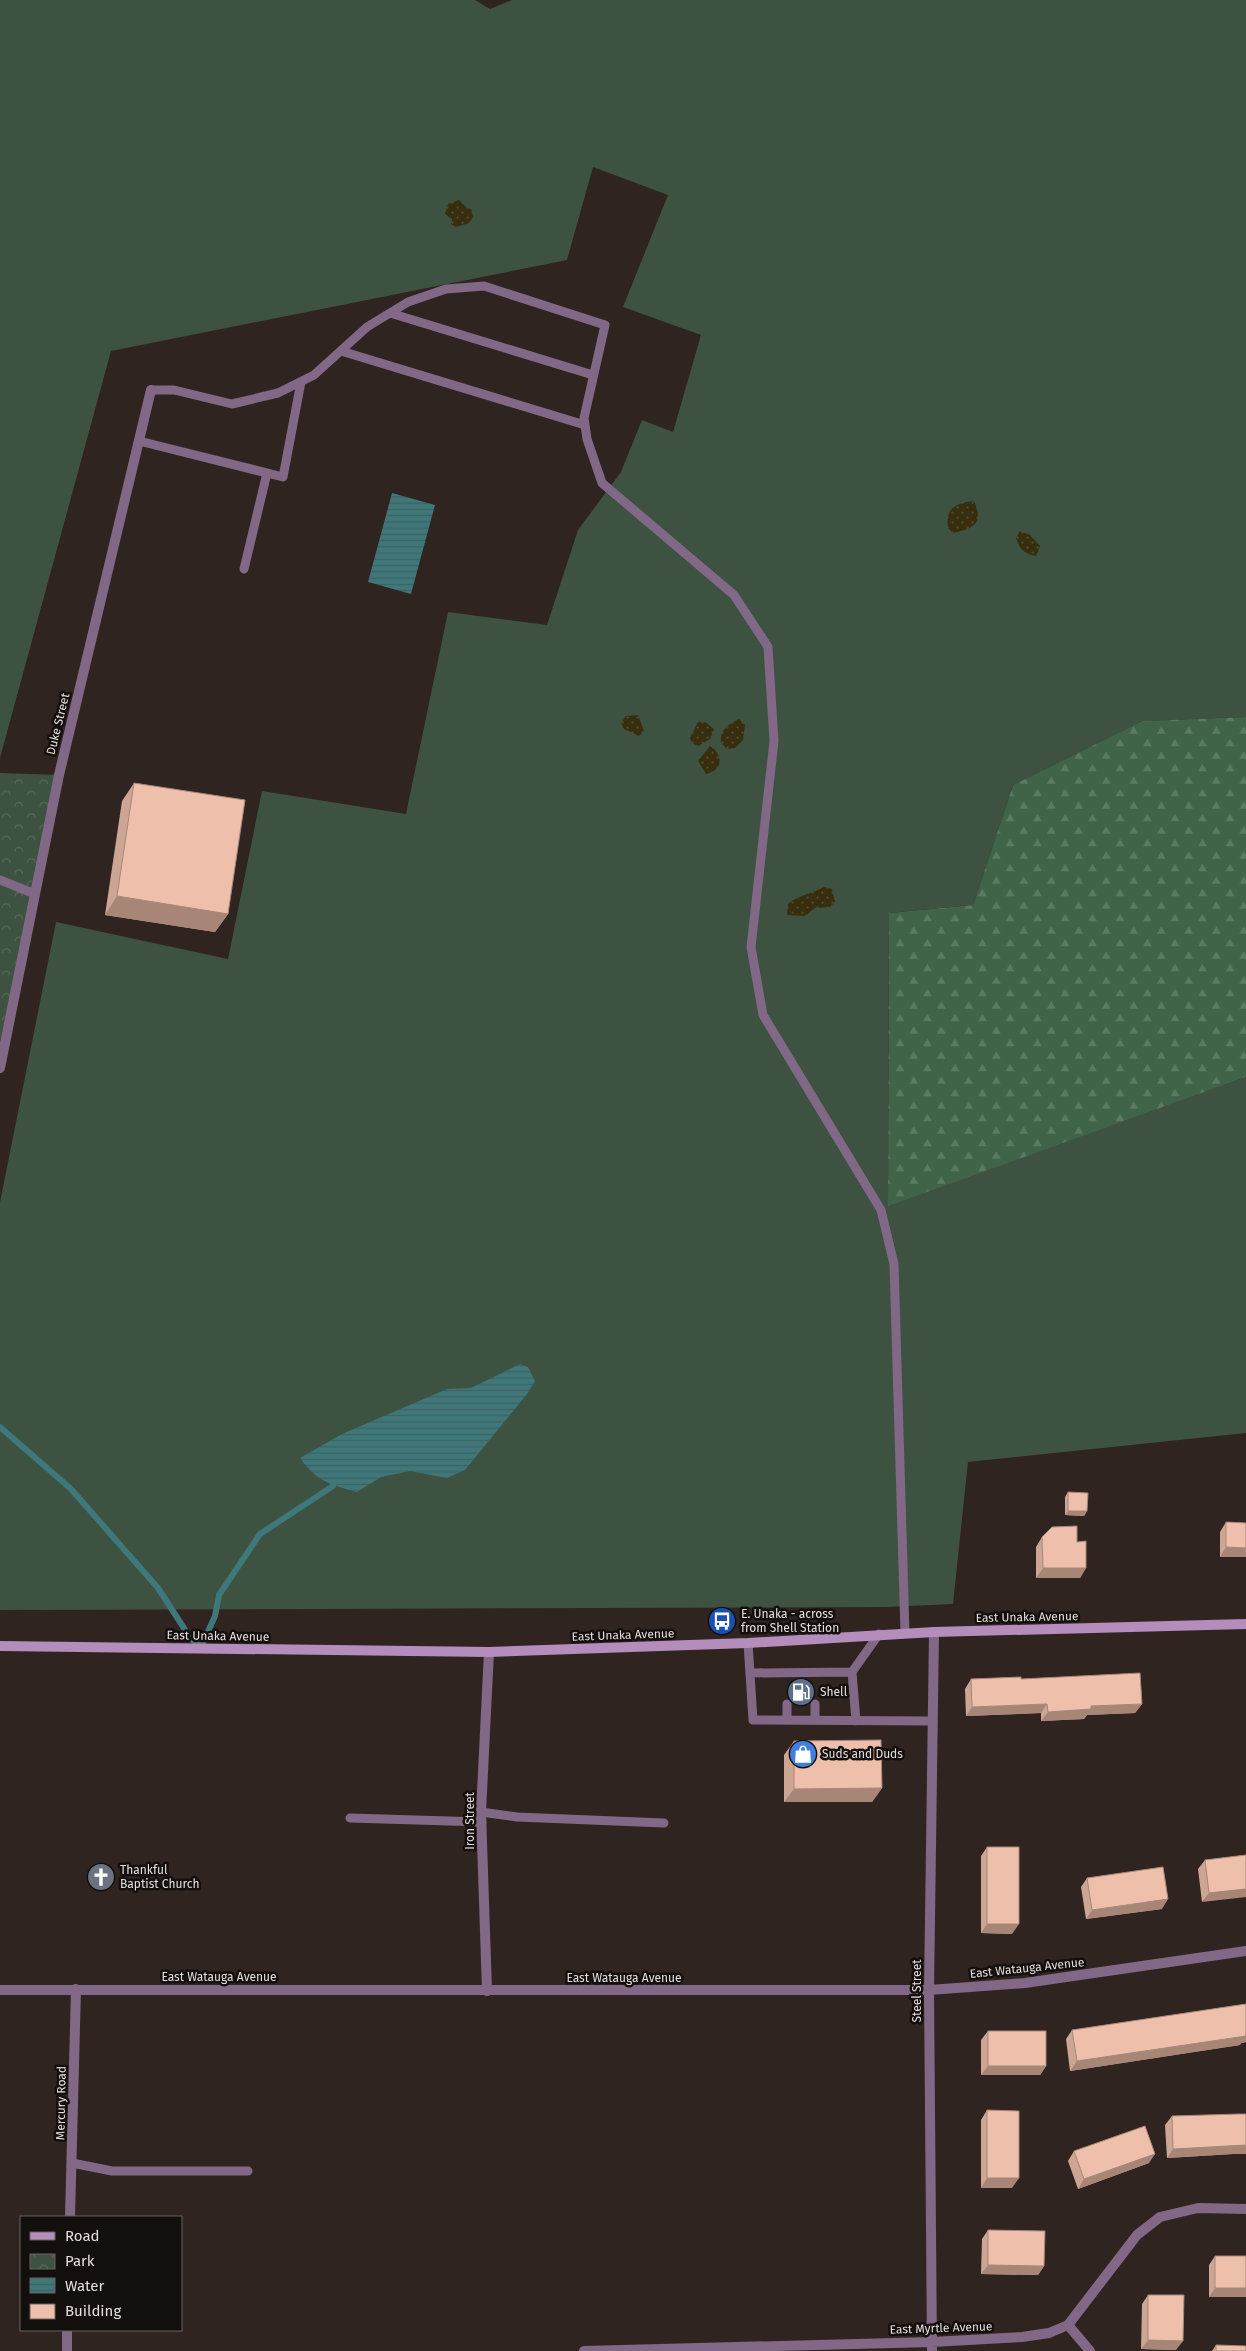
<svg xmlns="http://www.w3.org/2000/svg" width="1246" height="2351" font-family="'Fira Sans',sans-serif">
<defs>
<pattern id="forest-firs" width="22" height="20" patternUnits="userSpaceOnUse" patternTransform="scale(1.25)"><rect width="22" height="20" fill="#406448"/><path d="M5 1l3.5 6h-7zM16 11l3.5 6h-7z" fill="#5b7a62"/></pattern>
<pattern id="sand-dots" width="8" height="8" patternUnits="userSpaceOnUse" patternTransform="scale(1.25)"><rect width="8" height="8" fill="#362e0d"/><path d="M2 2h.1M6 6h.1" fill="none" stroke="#534c30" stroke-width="1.8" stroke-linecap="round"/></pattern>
<pattern id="park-crowns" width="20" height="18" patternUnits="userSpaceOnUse" patternTransform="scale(1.25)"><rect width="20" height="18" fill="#3d5241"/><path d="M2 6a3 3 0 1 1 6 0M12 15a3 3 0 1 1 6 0" fill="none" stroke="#596a5c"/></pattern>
<pattern id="water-rules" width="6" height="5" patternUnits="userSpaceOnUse" patternTransform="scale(1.25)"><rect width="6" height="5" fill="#3e787a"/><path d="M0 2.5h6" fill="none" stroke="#416061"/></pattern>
</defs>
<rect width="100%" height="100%" fill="#2f2420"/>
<path fill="#3d5241" d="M 0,0 L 475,0 L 490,9 L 512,0 L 1246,0 L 1246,717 L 1142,721 L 1013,785 L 973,905 L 889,913 L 888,1205 L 1246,1077 L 1246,1433 L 968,1462 L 953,1604 L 886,1607 L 0,1610 L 0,1202 L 56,922 L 228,959 L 262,791 L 406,814 L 448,612 L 547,625 L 578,530 L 621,472 L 642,420 L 673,432 L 701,335 L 623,307 L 668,195 L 593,167 L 567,260 L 111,351 L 0,758 Z"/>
<path fill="url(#forest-firs)" d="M 1246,717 L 1246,1077 L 888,1206 L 889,913 L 973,905 L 1013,785 L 1142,721 Z"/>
<path fill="url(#sand-dots)" d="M 459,200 L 466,207 L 472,210 L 473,217 L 469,223 L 456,227 L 451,224 L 452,219 L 445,214 L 448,204 Z
M 974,501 C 984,524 974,528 953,533 L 948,528 C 945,508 956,503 974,501 Z
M 1020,531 L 1030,535 L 1040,546 L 1036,556 C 1023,553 1020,549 1016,538 Z
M 638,715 L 644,731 L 639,736 L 624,729 L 621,723 L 626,716 Z
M 739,719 L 745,725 L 743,740 L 735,748 L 727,749 L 721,743 C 719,730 729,724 739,719 Z
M 698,722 L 705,722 L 714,729 L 710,739 L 698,746 L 692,743 L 690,738 Z
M 710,746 C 722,753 725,770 706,774 L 698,761 Z
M 824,887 L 832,889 L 835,902 L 830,907 L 815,908 L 805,916 L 787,915 L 788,904 C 798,895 812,894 824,887 Z"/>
<path fill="url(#park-crowns)" d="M 0,773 L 59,775 L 0,1042 Z"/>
<path fill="url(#water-rules)" d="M 392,493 L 435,505 L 411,594 L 368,582 Z
M 520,1364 L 528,1367 L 535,1381 L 527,1394 L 465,1470 L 447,1478 L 410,1471 L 381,1477 L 357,1492 C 331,1485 316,1481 300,1458 L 342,1434 L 447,1389 L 471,1388 Z"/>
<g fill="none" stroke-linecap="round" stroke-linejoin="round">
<path stroke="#3e787a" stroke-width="6" d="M 0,1427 L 71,1489 L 158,1588 L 191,1639 L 201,1647 L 215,1616 L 219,1595 L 260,1534 L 333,1486"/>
<path stroke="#816886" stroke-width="9" d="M 390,313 L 593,375
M 341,351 L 585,425
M 151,390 L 174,390 L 232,404 L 278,393 L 314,375 L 367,327 L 408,302 L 446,289 L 484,286 L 605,325 L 584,418 L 587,439 L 602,483 L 734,595 L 768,647 L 774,741 L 751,947 L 763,1015 L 881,1210 L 894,1264 L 905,1633
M 139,441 L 283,477 L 301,382
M 244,569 L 267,473
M 0,880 L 35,894
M 748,1643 L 753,1720 L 932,1721
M 852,1672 L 879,1634
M 750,1673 L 852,1672 L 856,1721
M 787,1719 L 787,1704
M 815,1720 L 815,1704
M 481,1812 L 517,1817 L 664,1823
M 350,1818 L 482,1822
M 72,2163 L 112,2171 L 248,2171"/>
<path stroke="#816886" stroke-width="10" d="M 0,1068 L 59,775 L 151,390
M 0,1990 L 929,1990 L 1025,1983 L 1246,1951
M 487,1991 L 481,1812 L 489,1652
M 70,2217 L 76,1989
M 1068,2325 L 1090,2351
M 67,2351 L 67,2330
M 584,2351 L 932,2342 L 1022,2337 L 1049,2333 L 1068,2325 L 1137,2235 L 1160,2217 L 1198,2208 L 1246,2209
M 932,2351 L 929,1990 L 934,1632"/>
<path stroke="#b58dbd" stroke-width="10" d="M 0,1646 L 489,1652 L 748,1643 L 934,1632 L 1246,1624"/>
</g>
<path fill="#cda593" d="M 134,783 L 228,914 L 215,932 L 105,915 L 122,801 Z
M 1068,1492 L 1087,1511 L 1084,1516 L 1065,1515 L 1065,1497 Z
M 1226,1522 L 1246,1523 L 1246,1557 L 1220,1557 L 1220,1532 Z
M 1042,1537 L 1077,1542 L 1086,1568 L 1080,1578 L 1036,1578 L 1036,1547 Z
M 971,1679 L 1021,1679 L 1142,1704 L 1135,1713 L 1087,1715 L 1084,1719 L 1041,1721 L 1041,1713 L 966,1716 L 965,1689 Z
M 794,1741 L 882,1788 L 872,1802 L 784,1802 L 784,1755 Z
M 987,1847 L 1012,1934 L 981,1933 L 981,1856 Z
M 1246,1855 L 1202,1902 L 1198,1869 L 1205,1860 Z
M 1087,1878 L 1162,1909 L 1086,1919 L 1081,1887 Z
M 1246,2004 L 1246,2042 L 1241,2043 L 1240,2045 L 1070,2071 L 1066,2039 L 1072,2030 Z
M 988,2031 L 1046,2066 L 1040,2075 L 981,2075 L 981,2040 Z
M 987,2110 L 1012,2188 L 981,2188 L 981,2120 Z
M 1172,2116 L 1233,2154 L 1167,2158 L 1165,2125 Z
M 1074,2151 L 1149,2163 L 1078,2189 L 1068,2161 Z
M 988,2230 L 1044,2266 L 1038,2275 L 981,2274 L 982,2239 Z
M 1215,2256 L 1246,2256 L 1246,2297 L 1209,2297 L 1209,2265 Z
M 1148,2295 L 1176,2350 L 1141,2349 L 1142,2304 Z
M 1216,2345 L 1246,2351 L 1212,2351 Z"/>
<path fill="#a78678" d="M 117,896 L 228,914 L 215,932 L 105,915 Z
M 1068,1511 L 1087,1511 L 1084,1516 L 1065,1515 Z
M 1226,1547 L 1246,1548 L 1246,1557 L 1220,1557 Z
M 1043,1568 L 1086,1568 L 1080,1578 L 1036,1578 Z
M 1047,1704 L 1041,1713 L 966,1716 L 972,1707 Z
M 1142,1704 L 1135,1713 L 1087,1715 L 1084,1719 L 1041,1721 L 1048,1712 L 1091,1706 Z
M 882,1788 L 872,1802 L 784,1802 L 794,1789 Z
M 1246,1889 L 1246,1897 L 1202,1902 L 1209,1893 Z
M 1168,1899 L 1162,1909 L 1086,1919 L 1092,1910 Z
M 987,1924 L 1019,1924 L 1012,1934 L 981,1933 Z
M 1246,2034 L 1246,2042 L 1241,2043 L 1240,2045 L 1070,2071 L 1077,2061 Z
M 988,2066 L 1046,2066 L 1040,2075 L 981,2075 Z
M 1240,2145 L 1246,2145 L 1246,2154 L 1233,2154 L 1167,2158 L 1173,2149 Z
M 1155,2154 L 1149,2163 L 1078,2189 L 1084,2179 Z
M 987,2178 L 1019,2178 L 1012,2188 L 981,2188 Z
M 988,2265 L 1044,2266 L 1038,2275 L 981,2274 Z
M 1215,2288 L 1246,2288 L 1246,2297 L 1209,2297 Z
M 1148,2340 L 1183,2341 L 1176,2350 L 1141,2349 Z"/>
<path fill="#eec0ab" stroke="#a78678" d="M 134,783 L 245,800 L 228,914 L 117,896 Z
M 1068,1492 L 1088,1493 L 1087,1511 L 1068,1511 Z
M 1226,1522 L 1246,1523 L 1246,1548 L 1226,1547 Z
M 1077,1526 L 1077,1542 L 1086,1541 L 1086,1568 L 1043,1568 L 1042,1537 L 1052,1527 Z
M 1140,1673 L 1142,1704 L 1091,1706 L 1091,1709 L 1048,1712 L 1047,1704 L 972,1707 L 971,1679 L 1021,1677 L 1021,1679 Z
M 881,1740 L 882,1788 L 794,1789 L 794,1741 Z
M 987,1847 L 1019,1847 L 1019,1924 L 987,1924 Z
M 1246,1855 L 1246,1889 L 1209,1893 L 1205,1860 Z
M 1163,1867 L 1168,1899 L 1092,1910 L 1087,1878 Z
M 1246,2004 L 1246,2036 L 1077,2061 L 1072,2030 Z
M 988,2031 L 1046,2031 L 1046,2066 L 988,2066 Z
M 987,2110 L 1019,2111 L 1019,2178 L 987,2178 Z
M 1239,2114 L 1246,2114 L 1246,2145 L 1173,2149 L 1172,2116 Z
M 1145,2126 L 1155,2154 L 1084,2179 L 1074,2151 Z
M 988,2230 L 1045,2231 L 1044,2266 L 988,2265 Z
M 1215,2256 L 1246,2256 L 1246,2288 L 1215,2288 Z
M 1148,2295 L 1184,2295 L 1183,2341 L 1148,2340 Z
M 1216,2345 L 1246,2346 L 1246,2351 L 1216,2351 Z"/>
<defs>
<g id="bus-disc" transform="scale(1.4375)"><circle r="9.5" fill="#1a4fb4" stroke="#130f0d"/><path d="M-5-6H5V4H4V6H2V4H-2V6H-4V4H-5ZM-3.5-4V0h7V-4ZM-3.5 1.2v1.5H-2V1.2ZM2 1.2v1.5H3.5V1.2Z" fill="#fff"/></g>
<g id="fuel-disc" transform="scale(1.4375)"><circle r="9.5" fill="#5c6f8a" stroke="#130f0d"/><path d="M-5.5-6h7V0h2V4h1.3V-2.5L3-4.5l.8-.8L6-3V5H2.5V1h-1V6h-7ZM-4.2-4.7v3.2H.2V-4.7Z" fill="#fff"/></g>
<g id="shop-disc" transform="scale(1.4375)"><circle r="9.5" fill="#3f7fe0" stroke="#130f0d"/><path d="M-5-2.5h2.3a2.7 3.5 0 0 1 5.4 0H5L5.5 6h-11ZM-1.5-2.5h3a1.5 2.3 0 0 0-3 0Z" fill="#fff"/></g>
<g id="church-disc" transform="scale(1.4375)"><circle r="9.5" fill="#6b7280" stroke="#130f0d"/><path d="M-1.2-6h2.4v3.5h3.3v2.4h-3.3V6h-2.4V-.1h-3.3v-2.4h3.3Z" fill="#fff"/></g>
</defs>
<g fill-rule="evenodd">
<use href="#bus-disc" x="722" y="1621"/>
<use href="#fuel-disc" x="801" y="1692"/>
<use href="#shop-disc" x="803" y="1754"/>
<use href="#church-disc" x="101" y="1877"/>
</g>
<g text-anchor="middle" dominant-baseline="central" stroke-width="5" stroke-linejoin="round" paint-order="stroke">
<g font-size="12" fill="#e5dedb" stroke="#130f0d">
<text transform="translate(58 724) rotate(-76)">Duke Street</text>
<text transform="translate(1027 1617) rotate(-1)">East Unaka Avenue</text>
<text transform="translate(623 1635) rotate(-2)">East Unaka Avenue</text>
<text transform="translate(218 1636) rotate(1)">East Unaka Avenue</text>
<text transform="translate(470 1821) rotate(-90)">Iron Street</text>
<text transform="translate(1027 1968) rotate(-6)">East Watauga Avenue</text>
<text x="219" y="1977">East Watauga Avenue</text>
<text x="624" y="1978">East Watauga Avenue</text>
<text transform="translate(917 1991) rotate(-90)">Steel Street</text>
<text transform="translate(61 2103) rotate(-89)">Mercury Road</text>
<text transform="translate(941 2328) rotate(-2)">East Myrtle Avenue</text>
</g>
<g font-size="12" fill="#e5dedb" stroke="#130f0d" text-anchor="start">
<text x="741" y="1614">E. Unaka - across<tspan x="741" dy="14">from Shell Station</tspan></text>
<text x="820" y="1692">Shell</text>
<text x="822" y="1754">Suds and Duds</text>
<text x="120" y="1870">Thankful<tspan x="120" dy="14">Baptist Church</tspan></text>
</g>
</g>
<rect x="20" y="2216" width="162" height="115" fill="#130f0d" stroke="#67625f"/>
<rect x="30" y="2232" width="25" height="8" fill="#b58dbd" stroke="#67625f"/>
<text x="65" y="2241" font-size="15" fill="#e5dedb">Road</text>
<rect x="30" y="2254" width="25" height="15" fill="url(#park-crowns)" stroke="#67625f"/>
<text x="65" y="2266" font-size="15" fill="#e5dedb">Park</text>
<rect x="30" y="2278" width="25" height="15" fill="url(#water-rules)" stroke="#67625f"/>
<text x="65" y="2291" font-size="15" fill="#e5dedb">Water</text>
<rect x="30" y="2304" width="25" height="15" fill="#eec0ab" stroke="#67625f"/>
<text x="65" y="2316" font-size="15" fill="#e5dedb">Building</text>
</svg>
